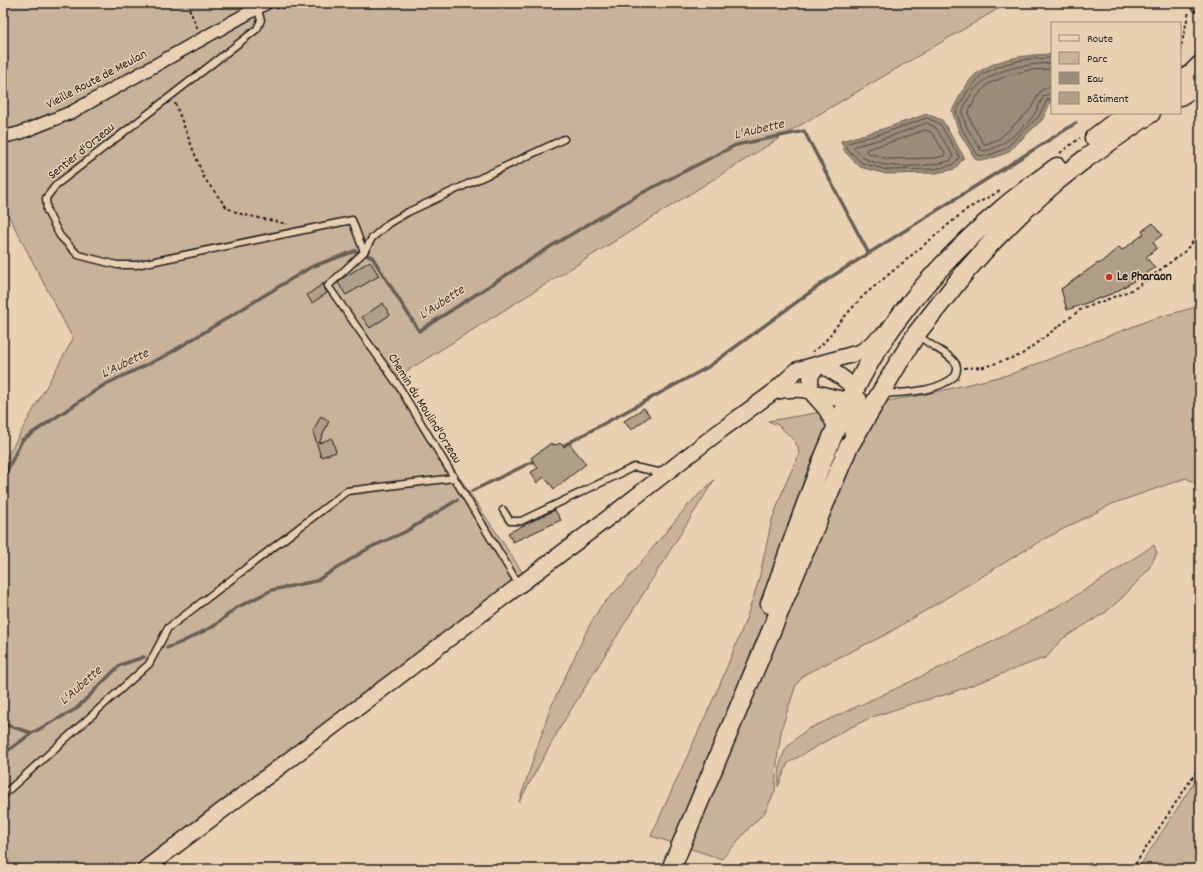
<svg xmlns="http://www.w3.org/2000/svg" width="1203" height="872" font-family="Dekko,sans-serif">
<rect width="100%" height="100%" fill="#ead0b2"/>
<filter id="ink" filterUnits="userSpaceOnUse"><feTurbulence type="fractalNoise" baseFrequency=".025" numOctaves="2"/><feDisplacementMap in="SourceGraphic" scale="8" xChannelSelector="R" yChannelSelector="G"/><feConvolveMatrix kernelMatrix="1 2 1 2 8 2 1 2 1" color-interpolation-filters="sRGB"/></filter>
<g filter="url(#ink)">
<path fill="#c8b29a" stroke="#72675b" d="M 3,3 L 1008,3 L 794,129 L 394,379 L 527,579 L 137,869 L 3,869 L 3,464 L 73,339 L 3,205 Z
M 1200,306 L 1200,486 L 1186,478 L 1112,504 L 1042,540 L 885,635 L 805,674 L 796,685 L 782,727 L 778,752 L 775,791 L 765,812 L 750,827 L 722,859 L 651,836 L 720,684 L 745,622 L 758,583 L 772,520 L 785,485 L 799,455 L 798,447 L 793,439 L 778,425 L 768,421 L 923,395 L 1011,374 L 1152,319 Z
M 714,480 L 562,724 L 519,802 L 550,709 L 589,626 L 601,606 L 624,583 L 688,505 Z
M 1154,545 L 1157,553 L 1148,570 L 1123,597 L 1106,612 L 1062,639 L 1047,657 L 948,694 L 911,704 L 870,718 L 847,729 L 788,763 L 778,787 C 781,753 780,750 808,729 C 903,685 999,643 1088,588 C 1110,575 1132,559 1154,545 Z
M 1200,773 L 1200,869 L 1138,869 Z"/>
<path fill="#9b8b79" stroke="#685f54" d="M 1052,54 L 1052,98 L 1043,119 L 1007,153 L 987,160 L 976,160 L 959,132 L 952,111 C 958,99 968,78 980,71 C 1002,57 1027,55 1052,54 Z
M 927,114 L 942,120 L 964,157 L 955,169 L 936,173 L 886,174 L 860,167 L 845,152 L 841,141 L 886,128 Z"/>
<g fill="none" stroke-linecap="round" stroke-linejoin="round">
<path stroke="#4f4841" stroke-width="1" d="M 1052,58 L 1027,59 L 1005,64 L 982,74 L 967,92 L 956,112 L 963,131 L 978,155 L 987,156 L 1005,149 L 1039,116 L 1047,100 L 1052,98
M 1052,63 C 1014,65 975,71 962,113 L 967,128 L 981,150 C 995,155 1028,125 1035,113 C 1039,107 1040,101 1044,96 L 1052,93
M 1052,69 L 1029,70 L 1009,75 L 988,84 L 976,98 L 968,113 L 973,126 L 984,144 L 986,144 L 999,139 L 1030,110 L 1040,92 L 1045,88 L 1052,87
M 927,118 L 940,124 L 959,156 L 959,158 L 952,165 L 935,169 L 887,170 L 862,163 L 848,150 L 846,145 L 848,143 L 887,132 Z
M 927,123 L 936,128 L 953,156 L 950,161 C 927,167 887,170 866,159 C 861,157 857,152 854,148 L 855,146 L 889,137 Z
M 926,130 L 932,133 L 945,153 L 944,156 L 934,158 L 888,159 L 868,153 L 866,151 L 867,149 L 891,142 Z"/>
<path stroke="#685f54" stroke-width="3.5" d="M 559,448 L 708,367 L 831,277 L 1076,123
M 3,479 L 22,440 L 104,385 L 165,356 L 311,267 L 355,251 L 372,257 L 419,331 L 553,245 L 638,195 L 736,145 L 804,131 L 869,254
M 472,491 L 536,460
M 167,648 L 182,642 L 214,626 L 236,608 L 272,590 L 316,581 L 369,548 L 405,532 L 457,500
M 3,724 L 32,733
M 3,754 L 32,733 L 76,709 L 120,665 L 144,657"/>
</g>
<path fill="#b19e89" stroke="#1c1c1c" d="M 1153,223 L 1162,235 L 1153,242 L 1157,248 L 1146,257 L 1155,268 L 1114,293 L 1067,310 L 1061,289 L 1098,263 L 1099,264 L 1119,247 L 1122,250 L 1144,234 L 1142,231 Z
M 370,261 L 379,276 L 346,295 L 338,283 L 343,278 Z
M 324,283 L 324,287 L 327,293 L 312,303 L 307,295 Z
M 383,303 L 390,315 L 370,328 L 362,317 Z
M 644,408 L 650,416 L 631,430 L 624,421 Z
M 321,416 L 329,421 L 319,443 L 332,438 L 336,452 L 321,457 L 313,432 Z
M 551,443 L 552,445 L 555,444 L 556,445 L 560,443 L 564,447 L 569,443 L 586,464 L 554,489 L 544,477 L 537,483 L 531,472 L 538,468 L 531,458 Z
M 555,510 L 561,520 L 513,542 L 508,533 Z"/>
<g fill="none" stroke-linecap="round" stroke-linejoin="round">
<g stroke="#1c1c1c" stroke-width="9">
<path id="service" d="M 257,8 L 261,20 L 257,29 L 56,185 L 46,198 L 47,211 L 60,236 L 78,255 L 117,265 L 136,265 L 352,220 L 364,252 L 328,286 L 398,385 L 519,585
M 364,252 L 372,238 L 389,223 L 408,212 L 564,139
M 884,394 C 908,392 937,392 955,376 C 957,372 958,368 956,364 C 950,353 928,346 919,335
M 503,510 L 510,521 L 521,521 L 634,467 L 663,473
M 3,795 L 149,664 L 168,628 L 347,491 L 454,478"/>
</g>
<g stroke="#1c1c1c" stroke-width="15">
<path id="minor" d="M 3,137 L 20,133 L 72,112 L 266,3"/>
</g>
<g stroke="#1c1c1c" stroke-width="18">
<path id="tertiary" d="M 773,392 C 786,389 797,388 810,391 C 827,395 841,402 859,399
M 836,427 L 826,409 L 810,391 L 811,375 L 819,364 C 852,381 869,394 852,432
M 145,869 L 612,515 L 720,431 L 772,393 L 797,370 L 861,352 L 884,334"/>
</g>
<g stroke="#1c1c1c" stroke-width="19">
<path id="secondary" d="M 1198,3 L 1200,4"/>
</g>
<g stroke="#1c1c1c" stroke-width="21">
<path id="primary" d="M 1180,81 L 1191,74 L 1200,65
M 1180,96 L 1200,84
M 1094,138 L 1127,113
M 770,604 C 799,526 823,445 864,372 C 898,310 948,255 1002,209 C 1019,194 1038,181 1057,167
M 671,869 L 848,448 L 899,362 L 917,333 L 966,271 L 991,243 L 1021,213 L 1057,181 L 1085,159 L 1151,113"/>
</g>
<path stroke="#1c1c1c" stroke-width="2" stroke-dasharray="3 3" stroke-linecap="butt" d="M 187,3 L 198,30
M 276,8 L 355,3
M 1180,51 L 1189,11
M 175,103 L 204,178 L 227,208 L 241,214 L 287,224
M 1060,153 L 1080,138
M 812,352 L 824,343 L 838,324 L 863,296 L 967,209 L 1000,191
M 964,368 L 984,367 L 1021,355 L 1080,310 L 1134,289 L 1183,253 L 1200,234
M 1132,869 L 1200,766"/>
<use href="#service" stroke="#ead0b2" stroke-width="6"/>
<use href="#minor" stroke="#ead0b2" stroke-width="12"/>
<use href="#tertiary" stroke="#ead0b2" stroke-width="15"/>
<use href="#secondary" stroke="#ead0b2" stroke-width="16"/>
<use href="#primary" stroke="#ead0b2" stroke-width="18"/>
</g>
</g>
<circle fill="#c8321e" stroke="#ead0b2" stroke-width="1.5" cx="1109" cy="277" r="4"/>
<g text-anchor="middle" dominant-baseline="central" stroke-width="3" stroke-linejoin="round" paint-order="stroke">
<g font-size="13" fill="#1c1c1c" stroke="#ead0b2">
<text transform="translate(97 80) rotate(-28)">Vieille Route de Meulan</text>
<text transform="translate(82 152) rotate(-39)">Sentier d'Orzeau</text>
<text transform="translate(424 409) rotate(58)">Chemin du Moulind'Orzeau</text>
</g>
<g font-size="13" font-weight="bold" fill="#1c1c1c" stroke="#ead0b2" text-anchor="start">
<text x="1117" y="277">Le Pharaon</text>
</g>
<g font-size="14" font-style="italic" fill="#48433d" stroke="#ead0b2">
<text transform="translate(759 130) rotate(-13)">L'Aubette</text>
<text transform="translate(442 303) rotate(-33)">L'Aubette</text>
<text transform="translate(125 364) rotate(-26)">L'Aubette</text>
<text transform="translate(81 686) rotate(-41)">L'Aubette</text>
</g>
</g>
<rect width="1203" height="872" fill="none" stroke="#ead0b2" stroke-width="16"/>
<rect x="8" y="8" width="1187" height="856" fill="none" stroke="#1c1c1c" stroke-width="1.5" filter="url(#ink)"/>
<rect x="1051" y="22" width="130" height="92" fill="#ead0b2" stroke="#988876"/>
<rect x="1059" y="35" width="20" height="6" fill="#ead0b2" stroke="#988876"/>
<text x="1087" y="42" font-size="12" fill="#1c1c1c">Route</text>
<rect x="1059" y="52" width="20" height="12" fill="#c8b29a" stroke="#988876"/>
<text x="1087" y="62" font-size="12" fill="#1c1c1c">Parc</text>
<rect x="1059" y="72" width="20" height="12" fill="#9b8b79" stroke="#988876"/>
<text x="1087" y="82" font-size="12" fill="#1c1c1c">Eau</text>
<rect x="1059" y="92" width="20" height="12" fill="#b19e89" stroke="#988876"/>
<text x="1087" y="102" font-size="12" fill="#1c1c1c">Bâtiment</text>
</svg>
